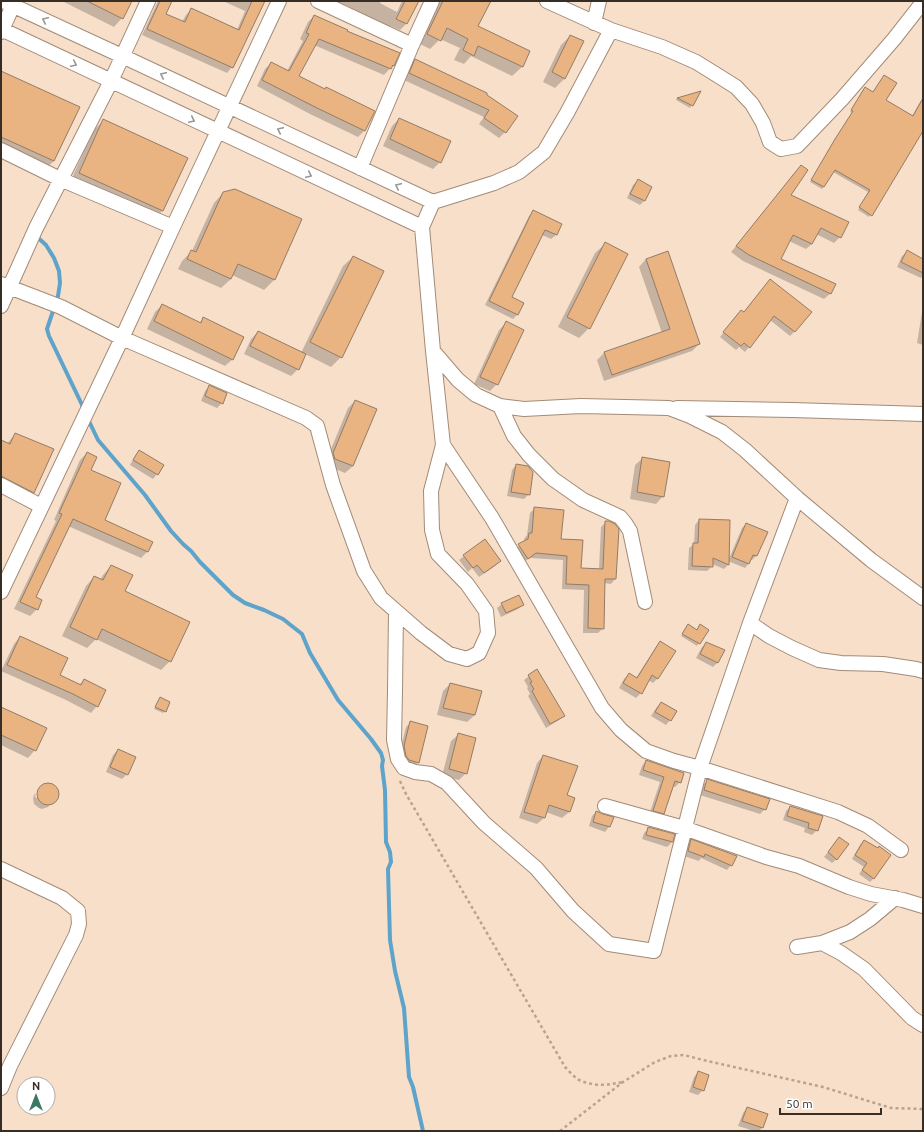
<svg xmlns="http://www.w3.org/2000/svg" width="924" height="1132" font-family="Ubuntu,sans-serif">
<rect width="100%" height="100%" fill="#f8dfca"/>
<path fill="#0003" d="M 62,1 L 128,1 L 122,18 L 114,27 Z
M 158,1 L 171,1 L 165,14 L 182,22 L 186,15 L 192,9 L 237,30 L 245,11 L 223,1 L 264,1 L 232,67 L 227,73 L 142,35 Z
M 337,1 L 381,1 L 380,3 L 397,12 L 402,1 L 418,1 L 406,24 L 400,30 L 391,26 L 390,27 Z
M 439,1 L 489,1 L 477,27 L 529,52 L 522,67 L 512,76 L 471,56 L 464,64 L 454,60 L 460,48 L 440,39 L 430,49 L 418,43 Z
M 314,16 L 346,31 L 398,53 L 393,65 L 384,75 L 314,45 L 298,76 L 364,131 L 358,137 L 310,114 L 257,86 L 265,69 L 271,63 L 287,71 L 303,41 L 300,39 L 308,22 Z
M 570,36 L 565,78 L 555,88 L 543,82 L 561,45 Z
M 415,61 L 486,94 L 505,132 L 499,138 L 479,124 L 484,117 L 404,80 L 409,67 Z
M 1,72 L 79,108 L 54,161 L 44,170 L 1,151 Z
M 865,88 L 912,116 L 920,102 L 923,100 L 923,129 L 869,217 L 858,210 L 868,192 L 833,172 L 822,189 L 810,182 L 833,143 L 852,113 L 850,112 Z
M 699,93 L 690,108 L 676,100 L 677,98 Z
M 399,119 L 440,162 L 433,169 L 383,146 L 392,126 Z
M 103,121 L 187,159 L 162,211 L 153,220 L 70,182 L 94,130 Z
M 796,172 L 790,195 L 840,237 L 834,243 L 816,234 L 812,244 L 806,249 L 789,241 L 780,259 L 834,285 L 830,294 L 824,299 L 743,261 L 731,252 Z
M 638,181 L 644,201 L 640,205 L 627,198 L 633,185 Z
M 223,193 L 301,219 L 274,280 L 264,290 L 232,275 L 231,279 L 221,288 L 178,269 L 182,261 L 192,251 L 214,203 Z
M 534,212 L 561,225 L 556,235 L 551,239 L 542,235 L 511,298 L 518,314 L 513,319 L 485,305 L 529,216 Z
M 605,244 L 589,328 L 579,338 L 558,327 L 595,253 Z
M 907,252 L 923,260 L 923,276 L 921,278 L 897,267 L 902,256 Z
M 353,257 L 341,357 L 331,367 L 305,354 L 298,369 L 291,376 L 244,354 L 251,339 L 258,332 L 301,353 L 343,266 Z
M 646,259 L 699,344 L 692,351 L 604,381 L 597,360 L 604,353 L 662,333 L 639,267 Z
M 770,280 L 794,332 L 790,336 L 770,320 L 745,352 L 739,347 L 736,350 L 720,337 L 736,316 L 741,311 L 744,313 Z
M 162,305 L 199,323 L 203,319 L 233,359 L 225,366 L 147,329 L 155,312 Z
M 923,306 L 923,345 L 917,343 Z
M 506,323 L 497,384 L 490,391 L 474,384 L 499,330 Z
M 210,386 L 222,403 L 217,408 L 201,401 L 205,391 Z
M 355,401 L 353,466 L 345,473 L 328,466 L 326,461 L 348,408 Z
M 15,434 L 34,492 L 28,498 L 1,484 L 1,442 L 7,444 L 10,440 Z
M 140,451 L 157,474 L 153,479 L 130,465 L 135,456 Z
M 87,453 L 90,470 L 103,521 L 147,552 L 141,558 L 68,526 L 35,598 L 37,609 L 30,616 L 14,609 L 56,521 L 54,520 L 80,460 Z
M 643,458 L 663,496 L 656,504 L 630,499 L 635,465 Z
M 516,465 L 529,494 L 524,499 L 507,496 L 512,470 Z
M 535,508 L 560,540 L 580,569 L 599,569 L 601,527 L 606,522 L 615,579 L 611,584 L 604,583 L 603,628 L 598,633 L 583,633 L 584,590 L 562,589 L 563,560 L 530,558 L 522,563 L 514,550 L 524,542 L 524,539 L 527,535 L 530,513 Z
M 699,520 L 729,521 L 728,565 L 724,569 L 712,564 L 712,566 L 707,571 L 688,570 L 689,548 L 694,544 L 695,525 Z
M 746,524 L 756,556 L 752,560 L 750,559 L 749,563 L 745,568 L 728,561 L 742,528 Z
M 464,556 L 500,561 L 495,566 L 479,577 L 472,568 L 468,572 L 459,560 Z
M 111,566 L 124,591 L 170,661 L 161,670 L 96,639 L 87,648 L 62,636 L 86,586 L 94,577 L 100,580 L 103,575 Z
M 502,604 L 523,605 L 518,609 L 501,617 L 497,608 Z
M 700,626 L 707,630 L 697,646 L 681,636 L 686,628 L 696,630 Z
M 20,637 L 59,676 L 79,685 L 84,680 L 105,691 L 97,706 L 91,713 L 66,700 L 1,671 L 14,644 Z
M 660,642 L 674,651 L 657,679 L 653,683 L 648,680 L 641,693 L 636,698 L 619,688 L 624,679 L 629,674 L 636,678 L 656,647 Z
M 707,643 L 718,662 L 713,667 L 696,658 L 702,647 Z
M 537,670 L 564,716 L 559,720 L 546,728 L 528,696 L 530,694 L 527,688 L 528,687 L 524,680 Z
M 450,684 L 475,715 L 467,722 L 437,715 L 443,691 Z
M 160,698 L 165,711 L 163,713 L 154,709 Z
M 661,703 L 670,720 L 666,725 L 651,716 L 656,708 Z
M 1,708 L 35,750 L 28,758 L 1,745 Z
M 411,722 L 418,762 L 414,767 L 404,765 L 400,751 L 406,727 Z
M 459,734 L 466,773 L 459,780 L 442,776 L 451,741 Z
M 118,750 L 127,774 L 122,779 L 106,772 L 113,755 Z
M 543,756 L 566,796 L 573,798 L 569,812 L 562,818 L 546,812 L 544,818 L 537,824 L 519,818 L 537,763 Z
M 646,761 L 680,782 L 675,787 L 672,786 L 663,813 L 659,818 L 649,815 L 660,782 L 639,775 L 642,766 Z
M 708,780 L 765,809 L 760,814 L 700,795 L 703,785 Z
M 50,785 L 56,788 L 58,795 L 57,797 L 48,807 L 42,809 L 39,808 L 34,804 L 33,798 L 34,795 L 36,793 L 35,797 L 37,798 L 39,790 L 44,786 Z
M 790,807 L 822,817 L 817,830 L 812,835 L 804,832 L 805,828 L 783,820 L 786,811 Z
M 596,812 L 612,818 L 609,827 L 605,832 L 589,826 L 592,816 Z
M 649,828 L 673,835 L 672,842 L 667,847 L 642,839 L 644,833 Z
M 691,841 L 731,865 L 727,870 L 701,858 L 699,861 L 684,856 L 686,845 Z
M 864,841 L 878,849 L 874,878 L 870,882 L 859,874 L 864,867 L 852,859 L 860,845 Z
M 835,843 L 837,859 L 832,863 L 824,857 Z
M 698,1072 L 703,1090 L 698,1095 L 689,1092 L 694,1077 Z
M 747,1108 L 762,1128 L 759,1131 L 754,1131 L 738,1126 L 743,1113 Z"/>
<g fill="none" stroke-linecap="round" stroke-linejoin="round">
<path stroke="#5da3ca" stroke-width="4" d="M 36,236 L 46,245 L 54,258 L 59,271 L 60,283 L 58,296 L 47,329 L 49,336 L 84,409
M 87,417 L 98,440 L 145,495 L 171,531 L 183,544 L 191,551 L 200,562 L 233,595 L 245,603 L 264,610 L 283,619 L 302,634 L 310,653 L 338,700 L 371,739 L 381,753 L 383,760 L 382,766 L 385,790 L 386,842 L 390,852 L 391,862 L 388,869 L 390,940 L 395,971 L 404,1008 L 409,1077 L 413,1087 L 423,1131"/>
</g>
<path fill="#e9b481" stroke="#927c68" d="M 87,1 L 132,1 L 123,19 Z
M 160,1 L 172,1 L 166,14 L 185,22 L 191,8 L 239,30 L 252,1 L 265,1 L 233,68 L 147,29 Z
M 405,1 L 419,1 L 407,24 L 396,19 Z
M 443,1 L 491,1 L 478,26 L 530,51 L 523,67 L 478,46 L 474,56 L 463,50 L 468,39 L 447,28 L 441,41 L 427,34 Z
M 314,15 L 348,30 L 347,31 L 400,53 L 394,66 L 393,65 L 391,69 L 319,39 L 299,76 L 325,89 L 326,87 L 375,111 L 365,131 L 317,108 L 262,80 L 271,62 L 289,71 L 309,34 L 306,33 Z
M 570,35 L 584,41 L 565,79 L 552,72 Z
M 415,59 L 487,93 L 487,95 L 518,116 L 506,133 L 484,118 L 489,110 L 409,73 Z
M 1,71 L 80,107 L 54,161 L 1,137 Z
M 884,75 L 897,83 L 886,100 L 913,116 L 923,98 L 923,131 L 872,216 L 859,207 L 870,190 L 835,170 L 824,187 L 811,180 L 835,139 L 853,111 L 851,110 L 865,87 L 873,92 Z
M 701,91 L 693,106 L 677,98 Z
M 399,118 L 451,141 L 441,163 L 390,139 Z
M 103,119 L 188,158 L 163,211 L 79,173 Z
M 801,165 L 808,170 L 791,195 L 849,222 L 841,238 L 821,228 L 812,244 L 793,235 L 781,259 L 836,284 L 831,294 L 749,255 L 736,246 Z
M 638,179 L 652,187 L 645,201 L 630,194 Z
M 235,189 L 302,219 L 275,280 L 238,264 L 231,279 L 187,259 L 191,250 L 196,252 L 223,192 Z
M 533,210 L 562,224 L 557,235 L 545,230 L 512,297 L 524,303 L 518,315 L 489,301 Z
M 605,242 L 628,254 L 590,329 L 567,317 Z
M 907,250 L 923,259 L 923,273 L 901,262 Z
M 668,251 L 700,344 L 612,375 L 604,352 L 670,329 L 646,259 Z
M 353,256 L 384,271 L 342,358 L 310,342 Z
M 770,279 L 812,312 L 795,332 L 774,316 L 750,348 L 744,343 L 741,346 L 723,332 L 741,310 L 744,312 Z
M 162,304 L 201,323 L 203,317 L 244,337 L 233,360 L 154,321 Z
M 506,321 L 524,330 L 498,385 L 480,377 Z
M 258,331 L 306,354 L 299,370 L 250,346 Z
M 209,385 L 227,393 L 223,404 L 205,396 Z
M 355,400 L 377,409 L 353,466 L 335,459 L 333,453 Z
M 15,433 L 54,449 L 34,493 L 1,476 L 1,440 L 10,444 Z
M 139,450 L 164,465 L 158,475 L 133,460 Z
M 87,452 L 97,457 L 91,470 L 121,483 L 105,520 L 153,542 L 148,552 L 73,519 L 36,597 L 42,600 L 38,610 L 20,602 L 62,514 L 59,513 Z
M 642,457 L 670,462 L 664,497 L 637,492 Z
M 516,464 L 528,466 L 533,472 L 530,495 L 511,492 Z
M 534,507 L 564,510 L 561,539 L 583,540 L 581,568 L 603,569 L 605,521 L 609,521 L 615,524 L 619,529 L 616,579 L 605,579 L 604,629 L 588,628 L 589,585 L 566,584 L 567,556 L 536,553 L 528,559 L 518,544 L 528,539 L 529,533 L 532,533 Z
M 699,519 L 730,520 L 729,565 L 713,558 L 713,567 L 692,566 L 693,543 L 698,543 Z
M 746,523 L 768,532 L 757,556 L 753,555 L 749,564 L 732,557 Z
M 485,539 L 501,561 L 484,573 L 477,565 L 473,568 L 463,555 Z
M 111,565 L 133,575 L 125,591 L 190,622 L 171,662 L 102,629 L 97,640 L 70,627 L 94,576 L 103,580 Z
M 519,595 L 524,605 L 506,613 L 501,603 Z
M 688,624 L 697,630 L 700,624 L 709,630 L 700,644 L 682,634 Z
M 20,636 L 68,658 L 60,675 L 81,685 L 84,679 L 106,690 L 98,707 L 73,694 L 7,665 Z
M 660,641 L 676,651 L 658,679 L 652,675 L 642,694 L 623,683 L 629,673 L 637,678 Z
M 706,642 L 725,650 L 718,663 L 700,654 Z
M 537,669 L 565,716 L 550,724 L 532,691 L 534,689 L 530,683 L 532,682 L 528,675 Z
M 450,683 L 482,691 L 475,715 L 443,708 Z
M 160,697 L 170,702 L 166,712 L 155,707 Z
M 661,702 L 677,711 L 671,721 L 655,712 Z
M 1,707 L 47,728 L 36,751 L 1,735 Z
M 410,721 L 428,726 L 419,763 L 409,760 L 406,756 L 404,746 Z
M 458,733 L 476,738 L 467,774 L 449,769 Z
M 118,749 L 136,757 L 128,775 L 110,767 Z
M 543,755 L 578,766 L 567,795 L 575,798 L 570,812 L 549,805 L 545,818 L 524,812 Z
M 646,760 L 684,773 L 681,783 L 675,781 L 664,814 L 653,811 L 664,777 L 643,770 Z
M 707,779 L 770,799 L 766,810 L 704,790 Z
M37 794a11 11 0 1 1 22 0a11 11 0 1 1-22 0Z
M 790,806 L 823,816 L 818,831 L 808,828 L 809,823 L 787,816 Z
M 596,811 L 603,814 L 614,817 L 610,827 L 593,822 Z
M 648,827 L 675,834 L 673,842 L 646,835 Z
M 839,837 L 849,844 L 837,860 L 828,852 Z
M 691,839 L 737,856 L 732,866 L 705,854 L 704,857 L 688,851 Z
M 864,840 L 878,848 L 879,846 L 891,855 L 874,879 L 862,870 L 867,863 L 855,855 Z
M 698,1071 L 709,1075 L 704,1091 L 693,1087 Z
M 747,1107 L 768,1114 L 763,1128 L 742,1121 Z"/>
<g fill="none" stroke-linecap="round" stroke-linejoin="round">
<g stroke="#a28b77" stroke-width="16">
<path id="minor" d="M 3,1 L 122,56 L 433,202 L 494,183 L 519,172 L 544,152 L 567,113 L 611,30
M 318,1 L 412,45
M 547,1 L 611,30 L 662,47 L 696,62 L 717,75 L 736,87 L 752,104 L 763,123 L 770,142 L 781,149 L 797,146 L 842,99 L 894,39 L 923,2
M 594,23 L 599,1
M 1,29 L 422,227
M 1,32 L 15,1
M 1,150 L 60,179 L 173,227
M 360,168 L 412,45 L 432,1
M 1,284 L 61,307 L 122,338 L 306,418 L 317,426 L 333,485 L 364,571 L 381,598 L 421,633 L 449,654 L 467,659 L 479,653 L 488,633 L 486,611 L 467,584 L 438,554 L 432,530 L 431,491 L 443,445 L 433,351 L 422,227 L 433,202
M 1,306 L 36,228 L 111,81 L 148,1
M 433,351 L 458,380 L 476,395 L 500,406 L 524,409 L 581,406 L 669,408 L 690,416 L 722,432 L 745,450 L 797,498 L 871,560 L 923,598
M 500,406 L 514,436 L 529,455 L 553,479 L 583,500 L 620,517 L 625,523 L 630,531 L 645,602
M 677,408 L 792,410 L 923,414
M 443,445 L 492,518 L 602,708 L 621,730 L 646,751 L 674,761 L 700,768 L 838,812 L 868,826 L 901,850
M 1,485 L 41,506
M 1,592 L 122,338 L 173,227 L 279,1
M 396,611 L 395,691 L 394,740 L 398,759 L 404,768 L 415,772 L 431,774 L 447,783 L 484,823 L 536,868 L 573,911 L 609,944 L 654,951 L 700,768 L 750,623 L 797,498
M 750,623 L 769,636 L 792,648 L 819,660 L 841,663 L 883,664 L 916,669 L 923,671
M 605,806 L 684,828 L 766,857 L 799,866 L 849,887 L 871,894 L 903,900 L 923,906
M 1,869 L 62,898 L 78,911 L 79,924 L 76,935 L 10,1066 L 1,1088
M 822,943 L 850,932 L 870,919 L 895,898
M 797,947 L 822,943 L 841,953 L 864,969 L 912,1018 L 923,1025"/>
</g>
<path stroke="#b7a392" stroke-width="2.5" stroke-dasharray="3 3" stroke-linecap="butt" d="M 400,781 L 406,794 L 565,1067 C 569,1071 574,1077 579,1080 C 595,1087 607,1085 623,1082
M 560,1131 L 623,1082 L 655,1062 L 671,1056 L 684,1055 L 703,1060 L 823,1087 L 891,1108 L 923,1109"/>
<use href="#minor" stroke="#fff" stroke-width="14"/>
</g>
<defs><path id="oneway-chevron" d="M-2-3.5L2.5 0L-2 3.5" fill="none" stroke-width="1.6" stroke-linecap="round" stroke-linejoin="round"/></defs>
<g stroke="#9a9692">
<use href="#oneway-chevron" transform="translate(45 20) rotate(-155)"/>
<use href="#oneway-chevron" transform="translate(74 64) rotate(25)"/>
<use href="#oneway-chevron" transform="translate(163 75) rotate(-155)"/>
<use href="#oneway-chevron" transform="translate(192 120) rotate(25)"/>
<use href="#oneway-chevron" transform="translate(280 130) rotate(-155)"/>
<use href="#oneway-chevron" transform="translate(309 175) rotate(25)"/>
<use href="#oneway-chevron" transform="translate(398 186) rotate(-155)"/>
</g>
<rect width="924" height="1132" fill="none" stroke="#362d25" stroke-width="4"/>
<g transform="translate(36 1096)"><circle r="19" fill="#ffffff" stroke="#afaba8"/>
<path d="M0-3L7 15L0 10L-7 15Z" fill="#3b7762"/>
<text y="-6" font-size="11" font-weight="bold" text-anchor="middle" fill="#362d25">N</text>
</g>
<path d="M780 1108v6h101v-6" fill="none" stroke="#362d25" stroke-width="2"/>
<text x="786" y="1108" font-size="12" fill="#362d25" stroke="#ffffff" stroke-width="3" paint-order="stroke">50 m</text>
</svg>
